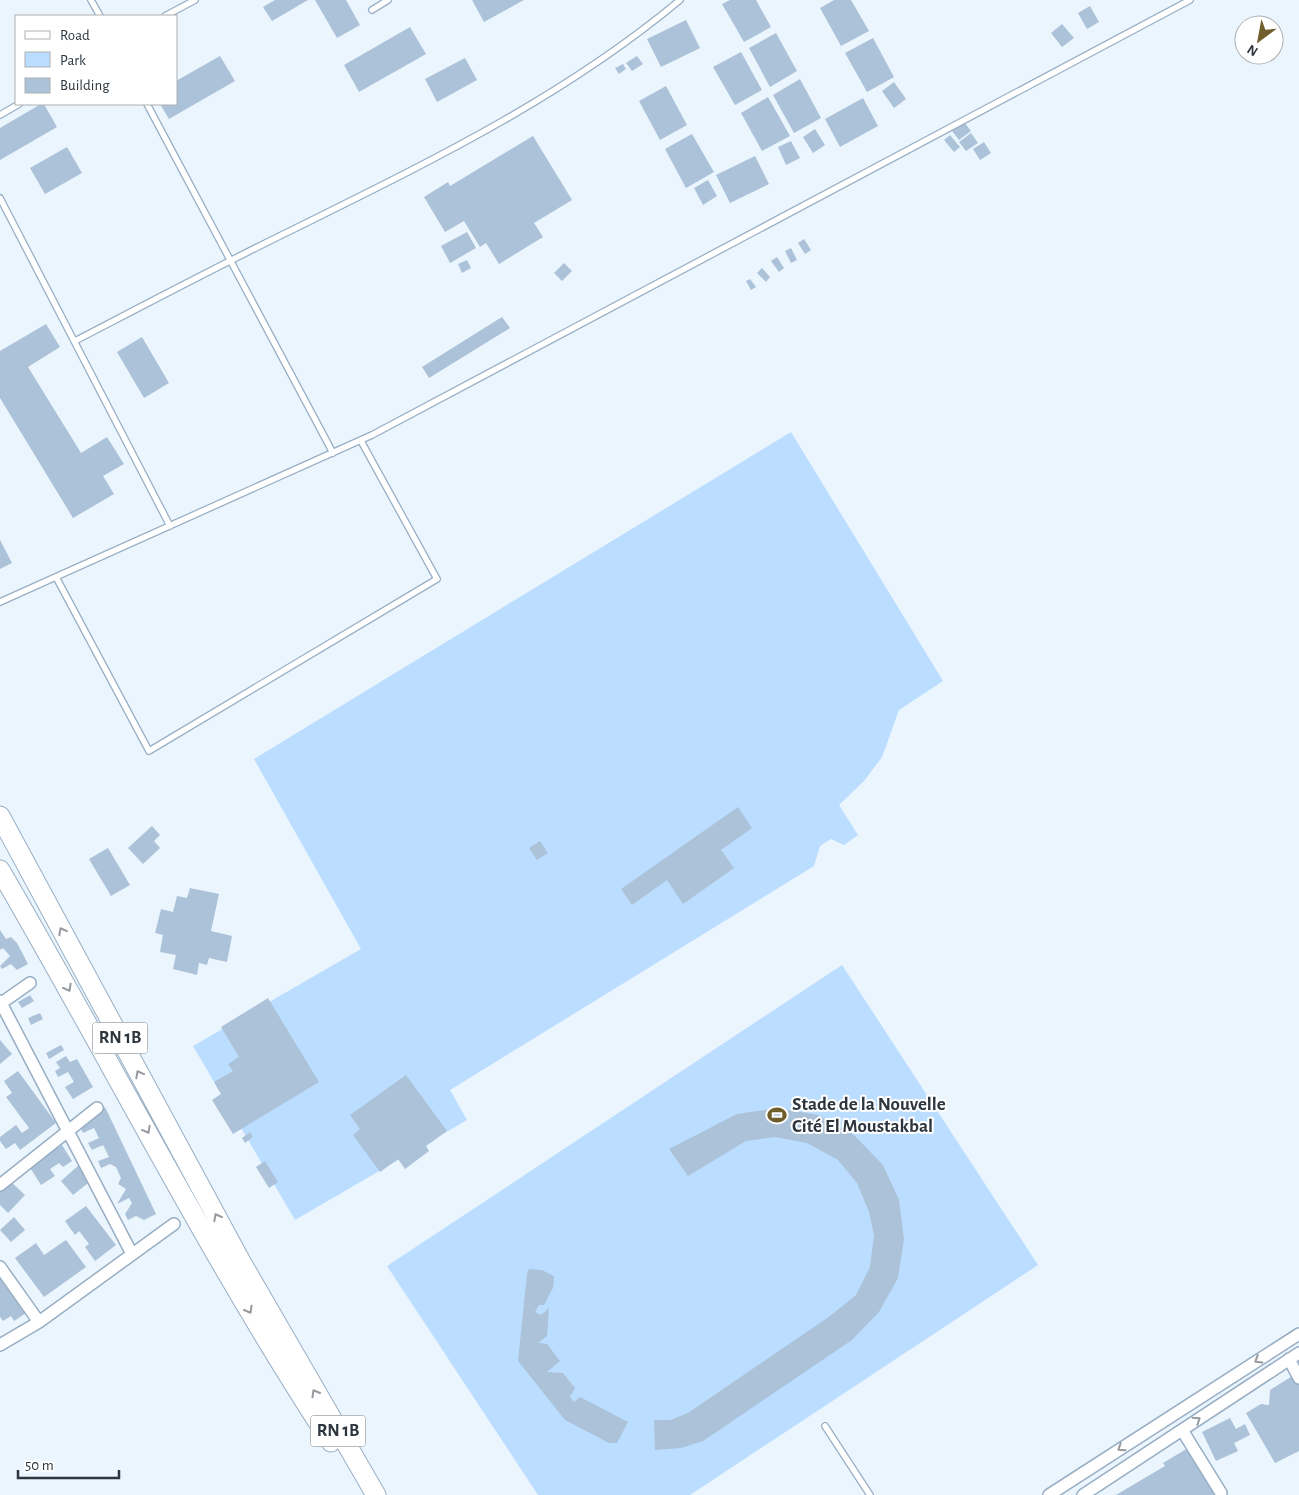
<svg xmlns="http://www.w3.org/2000/svg" width="1299" height="1495" font-family="'Alegreya Sans',sans-serif">
<rect width="100%" height="100%" fill="#ebf5fe"/>
<path fill="#bdf" d="M 791,432 L 943,681 L 899,710 L 882,757 L 864,781 L 839,805 L 858,835 L 844,845 L 831,839 L 820,846 L 814,866 L 450,1090 L 467,1120 L 295,1220 L 193,1046 L 361,949 L 254,759 Z
M 842,965 L 1038,1265 L 690,1495 L 538,1495 L 387,1266 Z"/>
<path fill="#abc2d8" d="M 275,0 L 308,0 L 272,21 L 263,7 Z
M 315,0 L 346,0 L 360,25 L 337,38 Z
M 472,0 L 524,0 L 484,22 Z
M 730,0 L 756,0 L 771,27 L 744,42 L 722,4 Z
M 834,0 L 851,0 L 869,31 L 841,46 L 820,8 Z
M 1090,6 L 1099,22 L 1087,29 L 1078,13 Z
M 686,20 L 700,48 L 661,67 L 647,39 Z
M 1062,24 L 1074,38 L 1062,47 L 1051,33 Z
M 410,27 L 426,54 L 359,92 L 344,65 Z
M 776,33 L 797,71 L 770,87 L 749,48 Z
M 873,38 L 894,77 L 867,92 L 845,53 Z
M 741,52 L 762,90 L 735,105 L 713,67 Z
M 220,56 L 235,81 L 169,119 L 160,104 L 176,104 L 176,81 Z
M 637,56 L 643,64 L 632,71 L 626,63 Z
M 465,58 L 477,80 L 437,102 L 425,79 Z
M 623,64 L 626,69 L 619,74 L 615,68 Z
M 800,79 L 821,118 L 794,133 L 773,95 Z
M 894,82 L 906,99 L 894,108 L 882,91 Z
M 666,86 L 687,125 L 660,140 L 639,101 Z
M 768,97 L 790,136 L 762,151 L 741,113 Z
M 863,98 L 878,126 L 840,147 L 825,119 Z
M 41,104 L 44,104 L 57,127 L 0,160 L 0,128 Z
M 964,122 L 971,131 L 959,140 L 952,131 Z
M 815,129 L 825,145 L 813,153 L 803,137 Z
M 971,133 L 978,143 L 966,151 L 959,142 Z
M 692,134 L 714,172 L 686,188 L 665,149 Z
M 950,135 L 960,147 L 954,152 L 944,140 Z
M 533,136 L 572,200 L 534,223 L 543,237 L 499,264 L 486,243 L 480,247 L 464,221 L 445,232 L 424,197 L 448,182 L 450,186 Z
M 791,141 L 800,158 L 786,165 L 778,147 Z
M 984,142 L 991,153 L 980,160 L 973,149 Z
M 67,147 L 82,173 L 45,194 L 30,168 Z
M 755,156 L 769,184 L 730,203 L 716,175 Z
M 708,180 L 717,196 L 703,205 L 694,188 Z
M 467,232 L 476,248 L 450,263 L 441,246 Z
M 804,239 L 811,250 L 805,254 L 798,243 Z
M 791,248 L 797,260 L 791,263 L 785,251 Z
M 777,257 L 784,268 L 779,272 L 771,261 Z
M 467,260 L 471,268 L 462,273 L 458,264 Z
M 564,263 L 572,271 L 562,281 L 554,273 Z
M 762,268 L 770,277 L 766,282 L 757,273 Z
M 750,279 L 756,287 L 751,290 L 746,281 Z
M 502,317 L 510,328 L 429,378 L 422,367 Z
M 46,324 L 60,347 L 28,367 L 81,453 L 107,437 L 124,464 L 103,476 L 114,494 L 73,518 L 0,398 L 0,351 Z
M 142,337 L 169,383 L 144,398 L 117,352 Z
M 0,540 L 12,563 L 0,569 Z
M 738,807 L 752,828 L 721,850 L 734,868 L 683,904 L 667,880 L 632,905 L 621,889 Z
M 152,826 L 160,835 L 154,841 L 160,848 L 143,864 L 128,848 Z
M 540,841 L 548,853 L 537,860 L 529,848 Z
M 108,848 L 130,885 L 111,896 L 89,859 Z
M 190,888 L 219,894 L 211,931 L 232,936 L 227,962 L 209,958 L 207,965 L 199,963 L 197,975 L 173,969 L 176,955 L 160,952 L 163,935 L 155,933 L 161,909 L 173,912 L 177,896 L 187,898 Z
M 0,930 L 6,939 L 11,937 L 17,943 L 28,964 L 17,970 L 11,964 L 2,969 L 0,966 L 10,956 L 3,948 L 0,950 Z
M 30,995 L 34,1001 L 22,1008 L 18,1002 Z
M 268,998 L 319,1082 L 233,1134 L 212,1100 L 221,1094 L 214,1082 L 233,1071 L 228,1064 L 239,1057 L 221,1027 Z
M 40,1013 L 43,1019 L 31,1025 L 28,1018 Z
M 0,1040 L 12,1054 L 0,1064 Z
M 61,1045 L 64,1050 L 49,1059 L 46,1053 Z
M 66,1056 L 70,1062 L 77,1059 L 93,1087 L 73,1099 L 65,1087 L 74,1082 L 68,1072 L 58,1077 L 55,1071 L 60,1068 L 56,1062 Z
M 18,1071 L 56,1123 L 20,1150 L 15,1143 L 6,1149 L 0,1141 L 0,1137 L 16,1125 L 22,1133 L 29,1128 L 6,1097 L 12,1093 L 4,1081 Z
M 406,1075 L 447,1131 L 426,1146 L 429,1151 L 405,1169 L 398,1159 L 380,1172 L 353,1135 L 360,1129 L 350,1115 Z
M 105,1107 L 156,1214 L 144,1220 L 136,1216 L 128,1220 L 125,1214 L 132,1203 L 129,1198 L 117,1204 L 126,1189 L 118,1184 L 121,1178 L 116,1167 L 110,1164 L 101,1168 L 98,1161 L 109,1157 L 103,1145 L 92,1150 L 88,1143 L 99,1138 L 94,1128 L 83,1133 L 80,1126 L 90,1121 L 88,1116 Z
M 778,1108 L 818,1115 L 854,1135 L 883,1165 L 899,1200 L 904,1239 L 898,1278 L 879,1312 L 852,1340 L 703,1441 L 681,1448 L 655,1450 L 654,1420 L 670,1420 L 688,1413 L 830,1316 L 856,1295 L 870,1267 L 874,1235 L 869,1212 L 857,1183 L 838,1160 L 807,1143 L 775,1137 L 746,1141 L 688,1176 L 669,1149 L 737,1114 Z
M 250,1132 L 253,1137 L 245,1143 L 242,1138 Z
M 62,1145 L 72,1161 L 63,1167 L 59,1163 L 50,1169 L 55,1176 L 41,1185 L 29,1166 Z
M 265,1161 L 278,1182 L 269,1188 L 256,1167 Z
M 79,1165 L 92,1180 L 73,1195 L 61,1181 Z
M 9,1180 L 25,1195 L 8,1213 L 0,1205 L 0,1189 Z
M 86,1206 L 116,1245 L 95,1261 L 85,1247 L 89,1244 L 79,1231 L 75,1235 L 65,1221 Z
M 14,1217 L 25,1230 L 11,1242 L 0,1230 Z
M 66,1240 L 86,1267 L 44,1297 L 15,1258 L 36,1243 L 44,1255 Z
M 529,1269 L 542,1270 L 554,1276 L 553,1288 L 544,1305 L 539,1305 L 535,1312 L 541,1315 L 549,1308 L 547,1336 L 538,1343 L 547,1344 L 560,1361 L 547,1372 L 563,1373 L 575,1388 L 570,1397 L 574,1402 L 580,1397 L 628,1422 L 617,1443 L 609,1443 L 565,1420 L 518,1361 L 527,1274 Z
M 0,1274 L 26,1313 L 14,1321 L 11,1316 L 3,1321 L 0,1317 Z
M 1294,1375 L 1299,1384 L 1299,1451 L 1275,1463 L 1246,1413 L 1261,1404 L 1269,1405 L 1270,1390 Z
M 1230,1418 L 1236,1429 L 1245,1424 L 1250,1435 L 1234,1443 L 1238,1451 L 1216,1461 L 1202,1432 Z
M 1188,1448 L 1216,1495 L 1116,1495 L 1165,1466 L 1163,1463 Z"/>
<g fill="none" stroke-linecap="round" stroke-linejoin="round">
<g stroke="#98aec4" stroke-width="8">
<path id="service" d="M 91,0 L 100,16
M 372,10 L 388,0
M 165,16 L 195,0
M 147,104 L 333,453
M 0,115 L 19,104
M 0,198 L 170,526
M 75,341 C 148,303 220,265 294,229 C 429,162 564,97 680,0
M 56,577 L 149,751 L 437,579 L 361,441
M 0,602 L 372,435 L 1190,0
M 825,1426 L 870,1495"/>
</g>
<g stroke="#98aec4" stroke-width="14">
<path id="minor" d="M 0,1001 L 132,1254
M 0,1004 L 30,983
M 0,1185 L 97,1108
M 0,1267 L 39,1322 L 174,1224
M 0,1345 L 39,1322
M 1289,1359 L 1299,1378
M 1182,1430 L 1221,1493
M 1049,1495 L 1299,1334
M 1083,1495 L 1299,1353"/>
</g>
<g stroke="#98aec4" stroke-width="21">
<path id="primary" d="M 0,816 L 240,1260 L 376,1495
M 0,870 C 111,1060 210,1258 331,1442"/>
</g>
<use href="#service" stroke="#fff" stroke-width="5.5"/>
<use href="#minor" stroke="#fff" stroke-width="11"/>
<use href="#primary" stroke="#fff" stroke-width="19"/>
</g>
<defs><path id="oneway-chevron" d="M-2-3.5L2.5 0L-2 3.5" fill="none" stroke-width="1.6" stroke-linecap="round" stroke-linejoin="round" transform="scale(1.25)"/></defs>
<g stroke="#969a9f">
<use href="#oneway-chevron" transform="translate(62 931) rotate(-118)"/>
<use href="#oneway-chevron" transform="translate(68 988) rotate(61)"/>
<use href="#oneway-chevron" transform="translate(139 1074) rotate(-118)"/>
<use href="#oneway-chevron" transform="translate(147 1130) rotate(61)"/>
<use href="#oneway-chevron" transform="translate(217 1217) rotate(-118)"/>
<use href="#oneway-chevron" transform="translate(249 1310) rotate(60)"/>
<use href="#oneway-chevron" transform="translate(1258 1360) rotate(148)"/>
<use href="#oneway-chevron" transform="translate(315 1393) rotate(-120)"/>
<use href="#oneway-chevron" transform="translate(1197 1420) rotate(-34)"/>
<use href="#oneway-chevron" transform="translate(1121 1448) rotate(147)"/>
</g>
<defs>
<g id="stadium-bare" transform="scale(1.5)"><path d="M0-5a6.5 5 0 1 0 0 10a6.5 5 0 1 0 0-10ZM-3.5-1.8h7v3.6h-7Z" fill="#705d2c" stroke="#fff" stroke-width="2.5" paint-order="stroke"/></g>
</defs>
<g fill-rule="evenodd">
<use href="#stadium-bare" x="777" y="1115"/>
</g>
<g text-anchor="middle" dominant-baseline="central" stroke-width="4" stroke-linejoin="round" paint-order="stroke">
<g fill="#fff" stroke="#6c7279" stroke-width="1">
<rect x="92.5" y="1022.5" width="55" height="31" rx="4"/>
<rect x="310.5" y="1415.5" width="55" height="31" rx="4"/>
</g>
<g font-size="18" font-weight="bold" fill="#2d363f">
<text x="120" y="1038">RN 1B</text>
<text x="338" y="1431">RN 1B</text>
</g>
<g font-size="19" font-weight="bold" fill="#2d363f" stroke="#fff" text-anchor="start">
<text x="792" y="1104">Stade de la Nouvelle<tspan x="792" dy="22">Cité El Moustakbal</tspan></text>
</g>
</g>
<rect x="15" y="15" width="162" height="90" fill="#ffffff" stroke="#abafb2"/>
<rect x="25" y="31" width="25" height="8" fill="#ffffff" stroke="#abafb2"/>
<text x="60" y="40" font-size="15" fill="#2d363f">Road</text>
<rect x="25" y="52" width="25" height="15" fill="#bbddff" stroke="#abafb2"/>
<text x="60" y="65" font-size="15" fill="#2d363f">Park</text>
<rect x="25" y="78" width="25" height="15" fill="#abc2d8" stroke="#abafb2"/>
<text x="60" y="90" font-size="15" fill="#2d363f">Building</text>
<g transform="translate(1259 40) rotate(212)"><circle r="24" fill="#ffffff" stroke="#abafb2"/>
<path d="M0-4L9 19L0 12L-9 19Z" fill="#705d2c"/>
<text y="-8" font-size="14" font-weight="bold" text-anchor="middle" fill="#2d363f">N</text>
</g>
<path d="M18 1470v8h101v-8" fill="none" stroke="#2d363f" stroke-width="2.5"/>
<text x="25" y="1470" font-size="15" fill="#2d363f" stroke="#ffffff" stroke-width="4" paint-order="stroke">50 m</text>
</svg>
